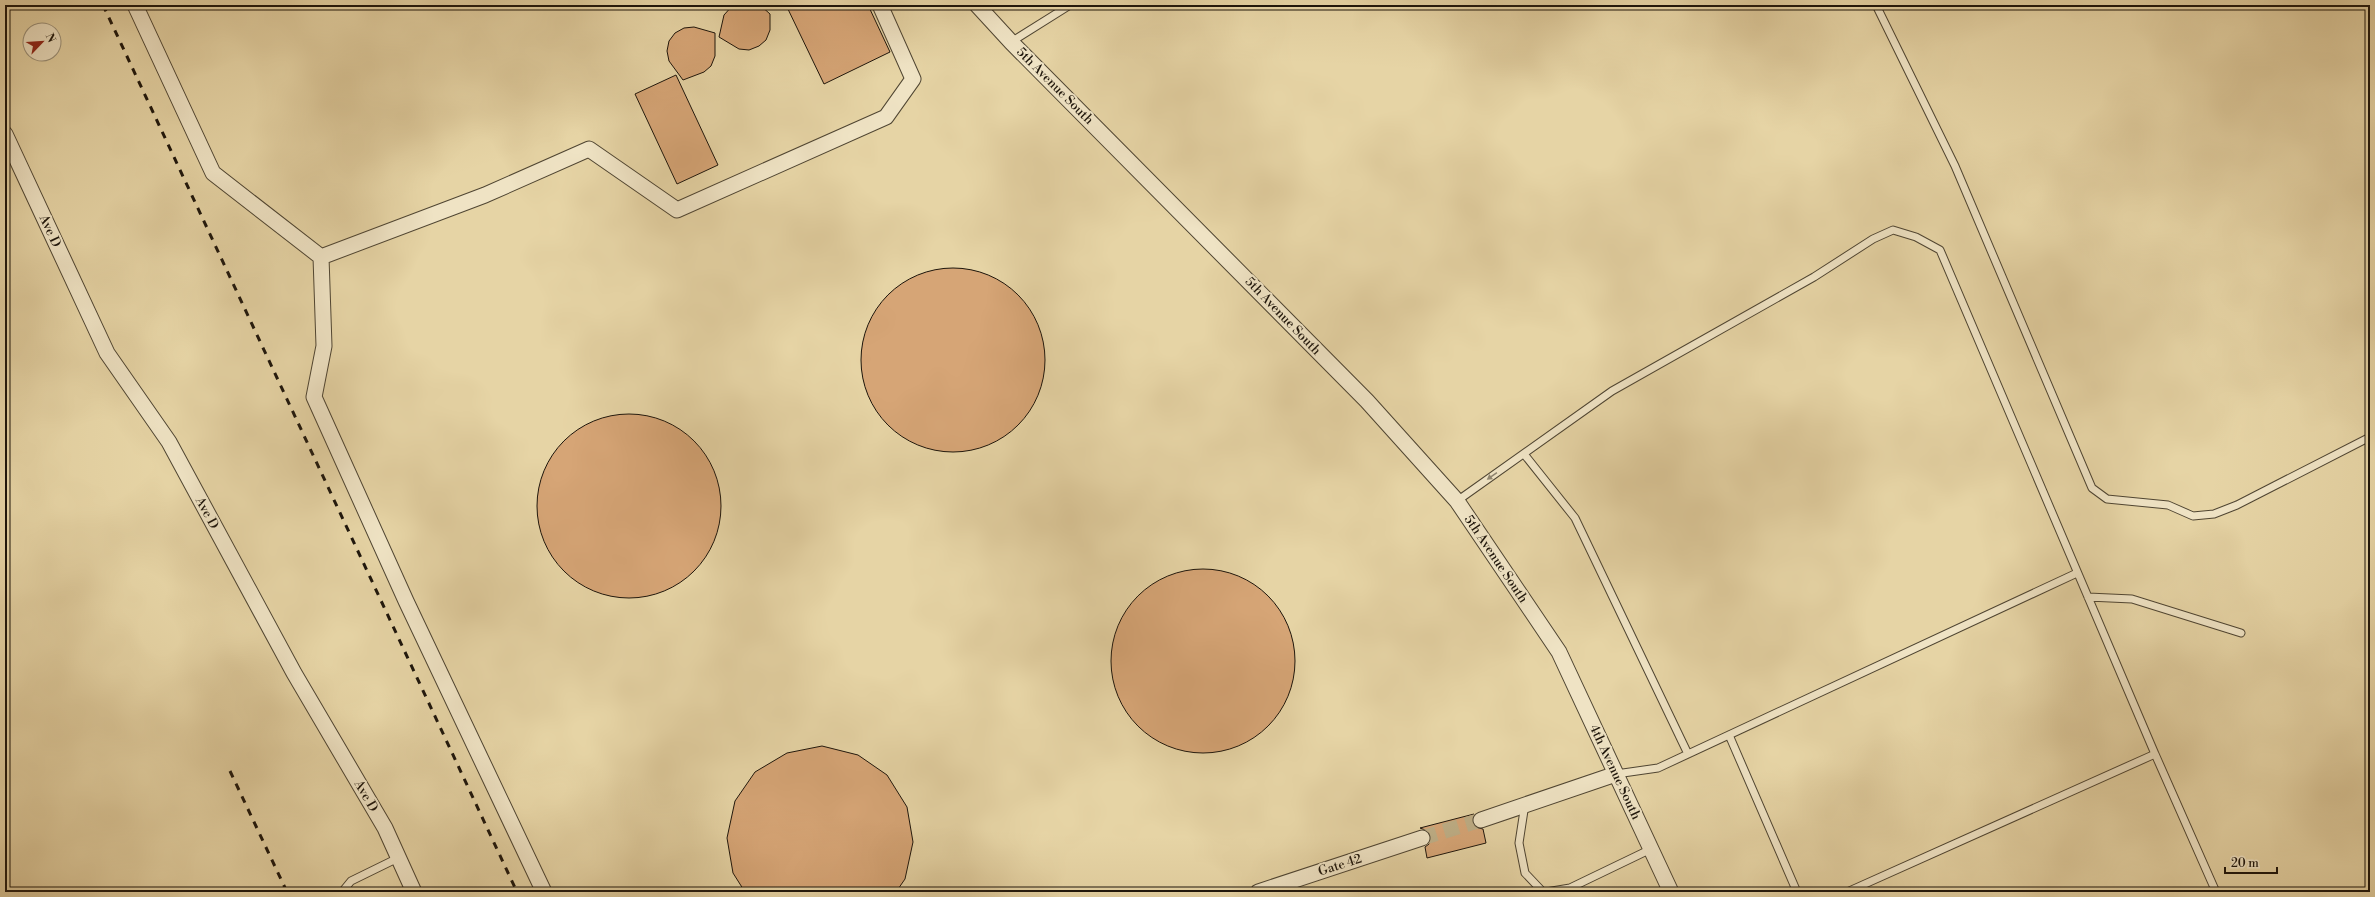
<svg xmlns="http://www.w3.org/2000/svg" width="2375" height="897" font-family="'Libre Bodoni',serif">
<rect width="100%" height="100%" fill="#e6d4a5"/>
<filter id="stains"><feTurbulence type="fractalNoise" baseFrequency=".005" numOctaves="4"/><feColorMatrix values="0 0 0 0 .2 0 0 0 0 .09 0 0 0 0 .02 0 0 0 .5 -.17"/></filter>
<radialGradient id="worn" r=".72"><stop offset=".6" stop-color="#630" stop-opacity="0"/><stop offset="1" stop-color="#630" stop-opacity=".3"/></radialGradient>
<path fill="#d6a576" stroke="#1d150b" d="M 733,5 L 760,5 L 770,14 L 770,30 L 766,40 L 759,46 L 749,50 L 739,49 L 719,37 L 724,15 Z
M 786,5 L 868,5 L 890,52 L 824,84 Z
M 694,27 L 715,33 L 715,56 L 711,66 L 704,72 L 683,80 L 669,61 L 667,51 L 669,41 L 675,33 L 684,28 Z
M 676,75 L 718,165 L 677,184 L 635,94 Z
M861 360a92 92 0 1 1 184 0a92 92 0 1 1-184 0Z
M537 506a92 92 0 1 1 184 0a92 92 0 1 1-184 0Z
M1111 661a92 92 0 1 1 184 0a92 92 0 1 1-184 0Z
M 822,746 L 858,755 L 887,775 L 907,807 L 913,842 L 905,879 L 896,892 L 745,892 L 733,873 L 727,838 L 735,801 L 755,772 L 787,753 Z
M 1474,814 L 1473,823 L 1475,827 L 1483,829 L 1486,843 L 1427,858 L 1425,847 L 1429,844 L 1431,836 L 1428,831 L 1420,828 Z"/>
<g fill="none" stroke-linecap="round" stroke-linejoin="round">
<path stroke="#beae86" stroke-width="15" stroke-dasharray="15 8" stroke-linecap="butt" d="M 1422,838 L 1481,820"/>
<g stroke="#4f4532" stroke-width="9">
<path id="lane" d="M 1876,5 L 1955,166 L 2092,488 L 2107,499 L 2168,505 L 2193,516 L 2214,514 L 2237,505 L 2370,437
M 1011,42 L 1070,5
M 1524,454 L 1575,518 L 1688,754
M 1457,501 L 1612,391 L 1814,277 L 1873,239 L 1893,230 L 1916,237 L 1940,250 L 2155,754 L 1847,892
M 2088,597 L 2132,599 L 2241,633
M 1729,735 L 1797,892
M 2155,754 L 2216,892
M 1616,774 L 1658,768 L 2077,573
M 1525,804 L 1519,843 L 1525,873 L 1543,892
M 342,892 L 351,881 L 398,858
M 1546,892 L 1570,888 L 1651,849"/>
</g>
<g stroke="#4f4532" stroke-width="17">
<path id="street" d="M 135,5 L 213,173 L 321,257 L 485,195 L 589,149 L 677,210 L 886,117 L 913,79 L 880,5
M 977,5 L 1011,42 L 1367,401 L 1457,501 L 1559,652 L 1671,892
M 5,134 L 107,353 L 169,442 L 294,673 L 385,828 L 414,892
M 321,257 L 324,346 L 314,397 L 406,601 L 544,892
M 1481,820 L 1616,774
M 1258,892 L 1422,838"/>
</g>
<use href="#lane" stroke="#efe3c4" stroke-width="7"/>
<use href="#street" stroke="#efe3c4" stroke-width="15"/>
<path stroke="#1d150b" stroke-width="3" stroke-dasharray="7 7" stroke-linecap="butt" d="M 103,5 L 517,892
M 230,771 L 287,892"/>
</g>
<defs><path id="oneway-solid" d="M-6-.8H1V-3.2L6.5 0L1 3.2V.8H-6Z"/></defs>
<use fill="#908671" href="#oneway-solid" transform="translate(1492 476) rotate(145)"/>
<g text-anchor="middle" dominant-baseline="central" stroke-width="4" stroke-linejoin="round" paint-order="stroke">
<g font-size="13" fill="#1d150b" stroke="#efe3c4">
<text transform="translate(1055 86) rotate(45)">5th Avenue South</text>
<text transform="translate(50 231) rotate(65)">Ave D</text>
<text transform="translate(1283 316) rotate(46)">5th Avenue South</text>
<text transform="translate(207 513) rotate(61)">Ave D</text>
<text transform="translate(1496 559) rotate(56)">5th Avenue South</text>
<text transform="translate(1615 772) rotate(65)">4th Avenue South</text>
<text transform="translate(366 796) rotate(60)">Ave D</text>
<text transform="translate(1340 865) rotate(-18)">Gate 42</text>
</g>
</g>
<rect width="2375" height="897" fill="none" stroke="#e6d4a5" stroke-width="20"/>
<rect x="6" y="6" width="2363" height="885" fill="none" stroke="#1d150b" stroke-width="2"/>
<rect x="10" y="10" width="2355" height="877" fill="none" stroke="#1d150b"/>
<g transform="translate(42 42) rotate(65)"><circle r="19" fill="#efe3c4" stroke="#9b917a"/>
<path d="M0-3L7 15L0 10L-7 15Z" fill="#8f2418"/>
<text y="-6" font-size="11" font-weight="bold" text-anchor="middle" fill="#1d150b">N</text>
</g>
<path d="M2225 867v6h52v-6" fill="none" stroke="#1d150b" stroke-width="2"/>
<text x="2231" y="867" font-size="12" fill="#1d150b" stroke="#efe3c4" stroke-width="3" paint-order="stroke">20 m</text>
<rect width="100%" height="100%" filter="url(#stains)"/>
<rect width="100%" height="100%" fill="url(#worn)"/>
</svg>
